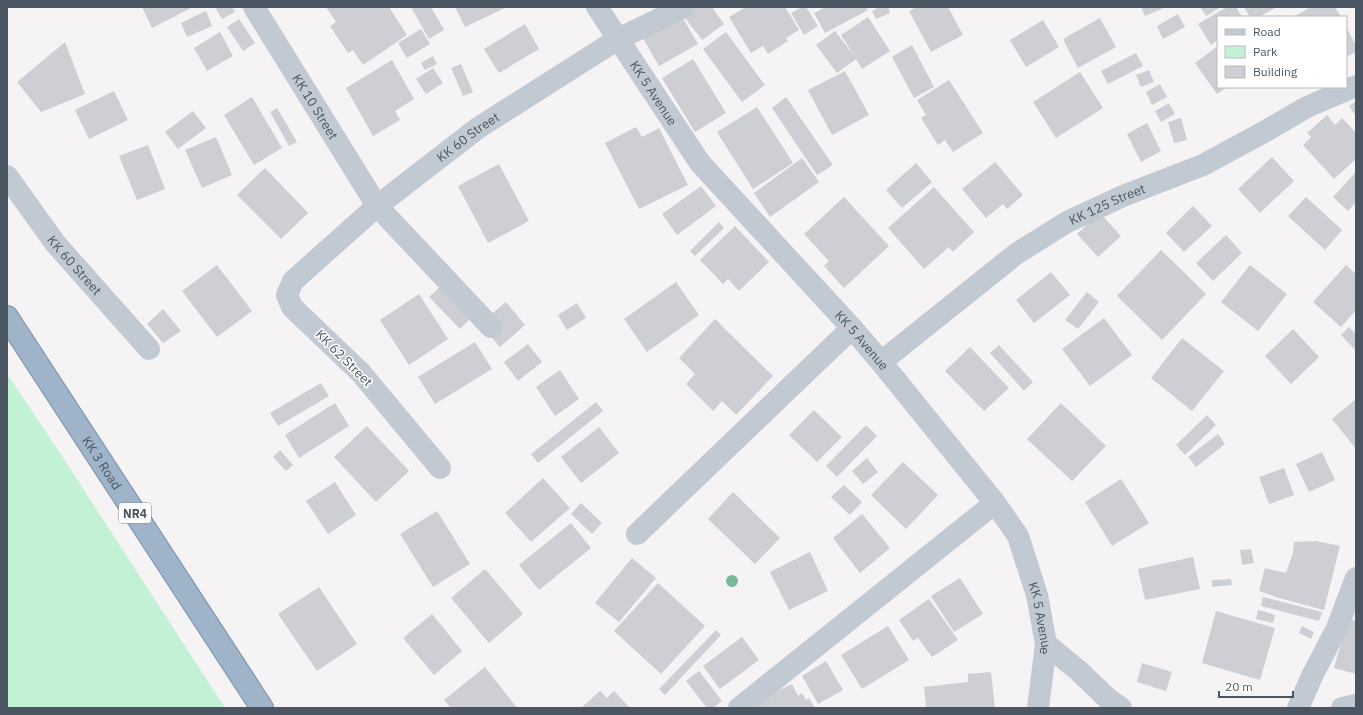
<svg xmlns="http://www.w3.org/2000/svg" width="1363" height="715" font-family="'IBM Plex Sans',sans-serif">
<rect width="100%" height="100%" fill="#f5f3f3"/>
<path fill="#c3f1d5" d="M 7,374 L 58,450 L 225,708 L 7,708 Z"/>
<path fill="#cdcfd5" d="M 142,7 L 190,7 L 191,8 L 152,28 Z
M 215,7 L 232,7 L 235,12 L 222,19 Z
M 326,7 L 389,7 L 407,35 L 363,65 L 353,50 L 348,53 L 330,26 L 336,22 Z
M 411,7 L 431,7 L 444,30 L 429,39 Z
M 455,7 L 507,7 L 465,27 Z
M 691,7 L 712,7 L 724,24 L 702,40 L 682,14 Z
M 746,7 L 785,7 L 799,30 L 786,38 L 788,41 L 768,54 L 763,46 L 751,53 L 729,17 Z
M 802,7 L 806,7 L 818,26 L 804,35 L 791,13 Z
M 826,7 L 867,7 L 868,10 L 825,33 L 814,13 Z
M 879,7 L 888,7 L 890,13 L 876,19 L 872,11 Z
M 917,7 L 948,7 L 963,35 L 931,52 L 909,11 Z
M 1141,7 L 1166,7 L 1145,16 Z
M 1200,7 L 1221,7 L 1206,16 Z
M 1227,7 L 1236,7 L 1242,17 L 1218,17 L 1218,40 L 1211,45 L 1198,24 Z
M 1244,7 L 1277,7 L 1259,17 L 1250,17 Z
M 1311,7 L 1335,7 L 1341,17 L 1293,17 Z
M 206,11 L 212,26 L 187,37 L 181,23 Z
M 680,13 L 698,44 L 659,66 L 641,35 Z
M 1178,14 L 1185,27 L 1163,39 L 1157,26 Z
M 868,17 L 890,51 L 862,69 L 856,59 L 837,73 L 816,45 L 835,31 L 855,57 L 841,35 Z
M 1100,18 L 1116,47 L 1078,68 L 1063,39 Z
M 239,19 L 255,43 L 243,51 L 227,27 Z
M 1043,20 L 1059,47 L 1026,67 L 1010,40 Z
M 525,24 L 539,49 L 499,73 L 484,49 Z
M 1346,27 L 1356,45 L 1356,52 L 1346,57 Z
M 421,29 L 430,44 L 407,58 L 398,43 Z
M 220,32 L 233,56 L 207,71 L 194,48 Z
M 726,32 L 765,85 L 742,102 L 703,49 Z
M 65,42 L 85,94 L 41,112 L 17,82 Z
M 912,45 L 934,87 L 914,98 L 892,57 Z
M 1218,46 L 1218,87 L 1227,87 L 1217,94 L 1195,63 Z
M 1136,53 L 1143,66 L 1108,84 L 1101,71 Z
M 433,56 L 437,64 L 425,70 L 421,63 Z
M 693,59 L 726,113 L 695,132 L 662,78 Z
M 392,60 L 414,99 L 395,111 L 400,120 L 373,136 L 346,88 Z
M 461,64 L 473,92 L 463,96 L 451,68 Z
M 433,68 L 443,83 L 426,94 L 416,79 Z
M 1149,70 L 1154,82 L 1141,87 L 1136,75 Z
M 845,71 L 869,115 L 832,135 L 808,90 Z
M 1080,72 L 1103,108 L 1056,138 L 1033,102 Z
M 949,80 L 983,133 L 953,152 L 945,140 L 938,145 L 921,118 L 926,115 L 917,100 Z
M 1160,84 L 1167,97 L 1152,105 L 1146,92 Z
M 114,91 L 128,120 L 89,139 L 75,110 Z
M 252,97 L 282,148 L 254,165 L 224,115 Z
M 786,97 L 833,165 L 817,175 L 772,108 Z
M 1356,101 L 1356,116 L 1349,106 Z
M 1169,103 L 1175,114 L 1161,122 L 1155,111 Z
M 757,107 L 793,163 L 753,189 L 717,132 Z
M 277,108 L 297,142 L 289,146 L 270,112 Z
M 193,111 L 206,128 L 178,149 L 165,132 Z
M 1327,115 L 1335,125 L 1342,118 L 1356,133 L 1356,159 L 1334,179 L 1303,145 L 1311,137 L 1307,133 Z
M 1181,118 L 1187,140 L 1174,143 L 1168,122 Z
M 1147,123 L 1161,151 L 1141,162 L 1127,134 Z
M 636,127 L 642,137 L 659,128 L 688,185 L 639,209 L 605,143 Z
M 216,137 L 232,175 L 202,188 L 185,150 Z
M 148,145 L 165,189 L 137,200 L 119,156 Z
M 1272,157 L 1294,181 L 1260,213 L 1238,189 Z
M 802,158 L 819,182 L 770,217 L 754,193 Z
M 995,162 L 1023,195 L 1007,209 L 1003,204 L 986,218 L 962,189 Z
M 916,163 L 932,182 L 902,208 L 886,190 Z
M 499,164 L 529,221 L 488,243 L 458,186 Z
M 265,168 L 308,213 L 281,239 L 237,195 Z
M 1356,172 L 1356,202 L 1348,211 L 1333,197 Z
M 701,186 L 716,206 L 677,235 L 662,214 Z
M 934,187 L 974,232 L 953,252 L 949,247 L 924,269 L 888,228 Z
M 844,197 L 889,246 L 844,288 L 824,266 L 829,261 L 804,234 Z
M 1306,197 L 1342,230 L 1325,250 L 1288,216 Z
M 1193,206 L 1212,226 L 1184,252 L 1166,233 Z
M 1100,213 L 1121,236 L 1098,257 L 1077,234 Z
M 719,222 L 724,228 L 695,256 L 690,251 Z
M 735,226 L 769,262 L 739,291 L 728,279 L 723,284 L 700,260 Z
M 1226,235 L 1242,253 L 1213,281 L 1196,263 Z
M 1161,250 L 1206,294 L 1162,340 L 1117,296 Z
M 217,265 L 252,311 L 217,337 L 182,291 Z
M 1250,265 L 1287,294 L 1258,331 L 1221,302 Z
M 1346,265 L 1356,274 L 1356,310 L 1341,327 L 1313,302 Z
M 1051,272 L 1070,295 L 1034,323 L 1016,300 Z
M 676,282 L 699,315 L 647,352 L 624,319 Z
M 441,286 L 471,318 L 460,329 L 429,297 Z
M 1087,292 L 1099,302 L 1078,329 L 1065,320 Z
M 419,294 L 448,339 L 409,365 L 380,320 Z
M 506,302 L 525,325 L 500,347 L 480,324 Z
M 577,303 L 586,318 L 567,330 L 558,315 Z
M 163,309 L 181,331 L 163,343 L 147,324 Z
M 1104,318 L 1132,355 L 1090,386 L 1062,349 Z
M 715,319 L 773,376 L 736,415 L 722,401 L 713,411 L 686,384 L 695,374 L 679,358 Z
M 1349,327 L 1356,334 L 1356,351 L 1341,335 Z
M 1293,329 L 1319,357 L 1291,384 L 1265,356 Z
M 1182,338 L 1224,371 L 1192,411 L 1151,378 Z
M 475,342 L 492,369 L 435,404 L 418,377 Z
M 528,344 L 542,362 L 518,381 L 504,362 Z
M 999,345 L 1033,382 L 1024,391 L 990,353 Z
M 970,347 L 1009,388 L 984,411 L 945,371 Z
M 560,370 L 579,399 L 555,416 L 536,387 Z
M 321,383 L 329,396 L 278,426 L 270,413 Z
M 1356,399 L 1356,449 L 1332,419 Z
M 596,402 L 603,411 L 538,463 L 531,454 Z
M 335,403 L 349,426 L 299,458 L 285,435 Z
M 1061,403 L 1106,446 L 1072,481 L 1027,439 Z
M 814,410 L 842,437 L 817,462 L 789,435 Z
M 1207,415 L 1216,425 L 1185,455 L 1176,445 Z
M 866,425 L 877,436 L 837,477 L 826,466 Z
M 367,426 L 409,471 L 376,502 L 334,457 Z
M 599,427 L 619,453 L 581,483 L 561,457 Z
M 1218,434 L 1225,444 L 1196,467 L 1188,457 Z
M 280,450 L 293,465 L 286,471 L 273,457 Z
M 1322,452 L 1335,480 L 1309,492 L 1296,464 Z
M 867,458 L 878,472 L 863,484 L 852,471 Z
M 903,462 L 938,495 L 906,529 L 871,495 Z
M 1284,468 L 1294,495 L 1269,504 L 1259,477 Z
M 543,478 L 570,508 L 531,542 L 505,513 Z
M 1121,479 L 1149,523 L 1112,546 L 1085,502 Z
M 335,482 L 356,515 L 328,534 L 306,501 Z
M 844,485 L 862,502 L 850,515 L 831,497 Z
M 733,492 L 780,538 L 755,564 L 708,519 Z
M 581,503 L 602,523 L 592,534 L 571,514 Z
M 437,511 L 470,564 L 433,587 L 400,534 Z
M 862,514 L 890,548 L 860,573 L 833,538 Z
M 571,523 L 591,548 L 539,590 L 519,565 Z
M 1316,541 L 1340,546 L 1324,610 L 1279,598 L 1259,591 L 1265,568 L 1286,573 L 1293,553 L 1294,542 Z
M 1251,549 L 1254,563 L 1242,565 L 1240,550 Z
M 810,552 L 828,591 L 789,610 L 770,572 Z
M 1193,557 L 1200,589 L 1145,600 L 1138,569 Z
M 632,558 L 656,578 L 619,622 L 595,603 Z
M 485,569 L 523,614 L 489,643 L 451,598 Z
M 960,578 L 983,614 L 954,632 L 931,596 Z
M 1231,579 L 1232,585 L 1212,587 L 1212,580 Z
M 658,583 L 705,626 L 661,674 L 614,631 Z
M 319,587 L 357,644 L 317,671 L 278,614 Z
M 1263,597 L 1322,612 L 1319,621 L 1261,606 Z
M 929,599 L 958,640 L 932,657 L 918,638 L 913,641 L 899,620 Z
M 1258,610 L 1275,615 L 1273,623 L 1256,619 Z
M 1216,611 L 1275,628 L 1260,680 L 1202,663 Z
M 432,614 L 462,651 L 434,675 L 403,638 Z
M 1348,618 L 1356,621 L 1356,674 L 1334,668 Z
M 888,626 L 909,660 L 862,689 L 841,655 Z
M 1302,626 L 1314,632 L 1311,639 L 1299,633 Z
M 716,630 L 721,635 L 665,695 L 659,689 Z
M 742,637 L 759,660 L 720,689 L 703,666 Z
M 826,661 L 843,690 L 818,704 L 802,676 Z
M 1142,663 L 1172,672 L 1166,691 L 1137,682 Z
M 485,667 L 517,708 L 451,708 L 444,700 Z
M 699,671 L 722,701 L 713,708 L 707,708 L 686,681 Z
M 991,672 L 995,708 L 926,708 L 924,687 L 968,682 L 968,674 Z
M 792,684 L 798,696 L 802,693 L 806,700 L 809,698 L 815,708 L 753,708 L 751,704 Z
M 600,691 L 607,698 L 614,691 L 630,708 L 581,708 Z"/>
<g fill="none" stroke-linecap="round" stroke-linejoin="round">
<g stroke="#7690ad" stroke-width="24">
<g id="trunk">
<path id="s6" d="M 7,317 L 262,708"/>
</g>
</g>
<g stroke="#c1cad2" stroke-width="22">
<path id="s1" d="M 254,7 L 377,206 L 491,327"/>
<path id="s2" d="M 597,7 L 700,163 L 852,328 L 881,362 L 995,503 L 1018,536 L 1037,595 L 1046,644 L 1038,708"/>
<path id="s3" d="M 7,176 L 55,243 L 149,349"/>
<path id="s4" d="M 881,362 L 1016,254 L 1067,222 L 1123,196 L 1203,165 L 1264,132 L 1307,107 L 1356,86"/>
<path id="s5" d="M 440,468 L 361,373 L 292,307 L 287,295 L 293,281 L 377,206 L 478,128 L 618,39 L 684,7"/>
<path d="M 637,534 L 852,328"/>
<path d="M 1046,644 L 1079,671 L 1107,698 L 1121,708"/>
<path d="M 739,708 L 995,503"/>
<path d="M 1298,708 L 1312,676 L 1337,628 L 1356,578"/>
<path d="M 1342,708 L 1356,705"/>
</g>
<use href="#trunk" stroke="#9fb4c9" stroke-width="22"/>
</g>
<circle fill="#7bb799" cx="732" cy="581" r="6"/>
<g text-anchor="middle" dominant-baseline="central" stroke-width="3" stroke-linejoin="round" paint-order="stroke">
<rect fill="#fff" stroke="#808990" stroke-width="1" x="119" y="503" width="32" height="20" rx="3"/>
<g font-size="12" font-weight="bold" fill="#4a5661">
<text x="135" y="513">NR4</text>
</g>
<g font-size="13" fill="#4a5661" stroke="#fff">
<text stroke="none"><textPath href="#s2" startOffset="103">KK 5 Avenue</textPath></text>
<text stroke="none"><textPath href="#s1" startOffset="117">KK 10 Street</textPath></text>
<text stroke="none"><textPath href="#s5" startOffset="474">KK 60 Street</textPath></text>
<text stroke="none"><textPath href="#s4" startOffset="277">KK 125 Street</textPath></text>
<text stroke="none"><textPath href="#s3" startOffset="112">KK 60 Street</textPath></text>
<text stroke="none"><textPath href="#s2" startOffset="427">KK 5 Avenue</textPath></text>
<text transform="translate(344 358) rotate(45)">KK 62 Street</text>
<text stroke="none"><textPath href="#s6" startOffset="174">KK 3 Road</textPath></text>
<text stroke="none"><textPath href="#s2" startOffset="763">KK 5 Avenue</textPath></text>
</g>
</g>
<rect width="1363" height="715" fill="none" stroke="#4a5661" stroke-width="16"/>
<rect x="1217" y="16" width="130" height="72" fill="#ffffff" stroke="#b7bbc0"/>
<rect x="1225" y="29" width="20" height="6" fill="#c1cad2" stroke="#b7bbc0"/>
<text x="1253" y="36" font-size="12" fill="#4a5661">Road</text>
<rect x="1225" y="46" width="20" height="12" fill="#c3f1d5" stroke="#b7bbc0"/>
<text x="1253" y="56" font-size="12" fill="#4a5661">Park</text>
<rect x="1225" y="66" width="20" height="12" fill="#cdcfd5" stroke="#b7bbc0"/>
<text x="1253" y="76" font-size="12" fill="#4a5661">Building</text>
<path d="M1219 691v6h74v-6" fill="none" stroke="#4a5661" stroke-width="2"/>
<text x="1225" y="691" font-size="12" fill="#4a5661" stroke="#ffffff" stroke-width="3" paint-order="stroke">20 m</text>
</svg>
